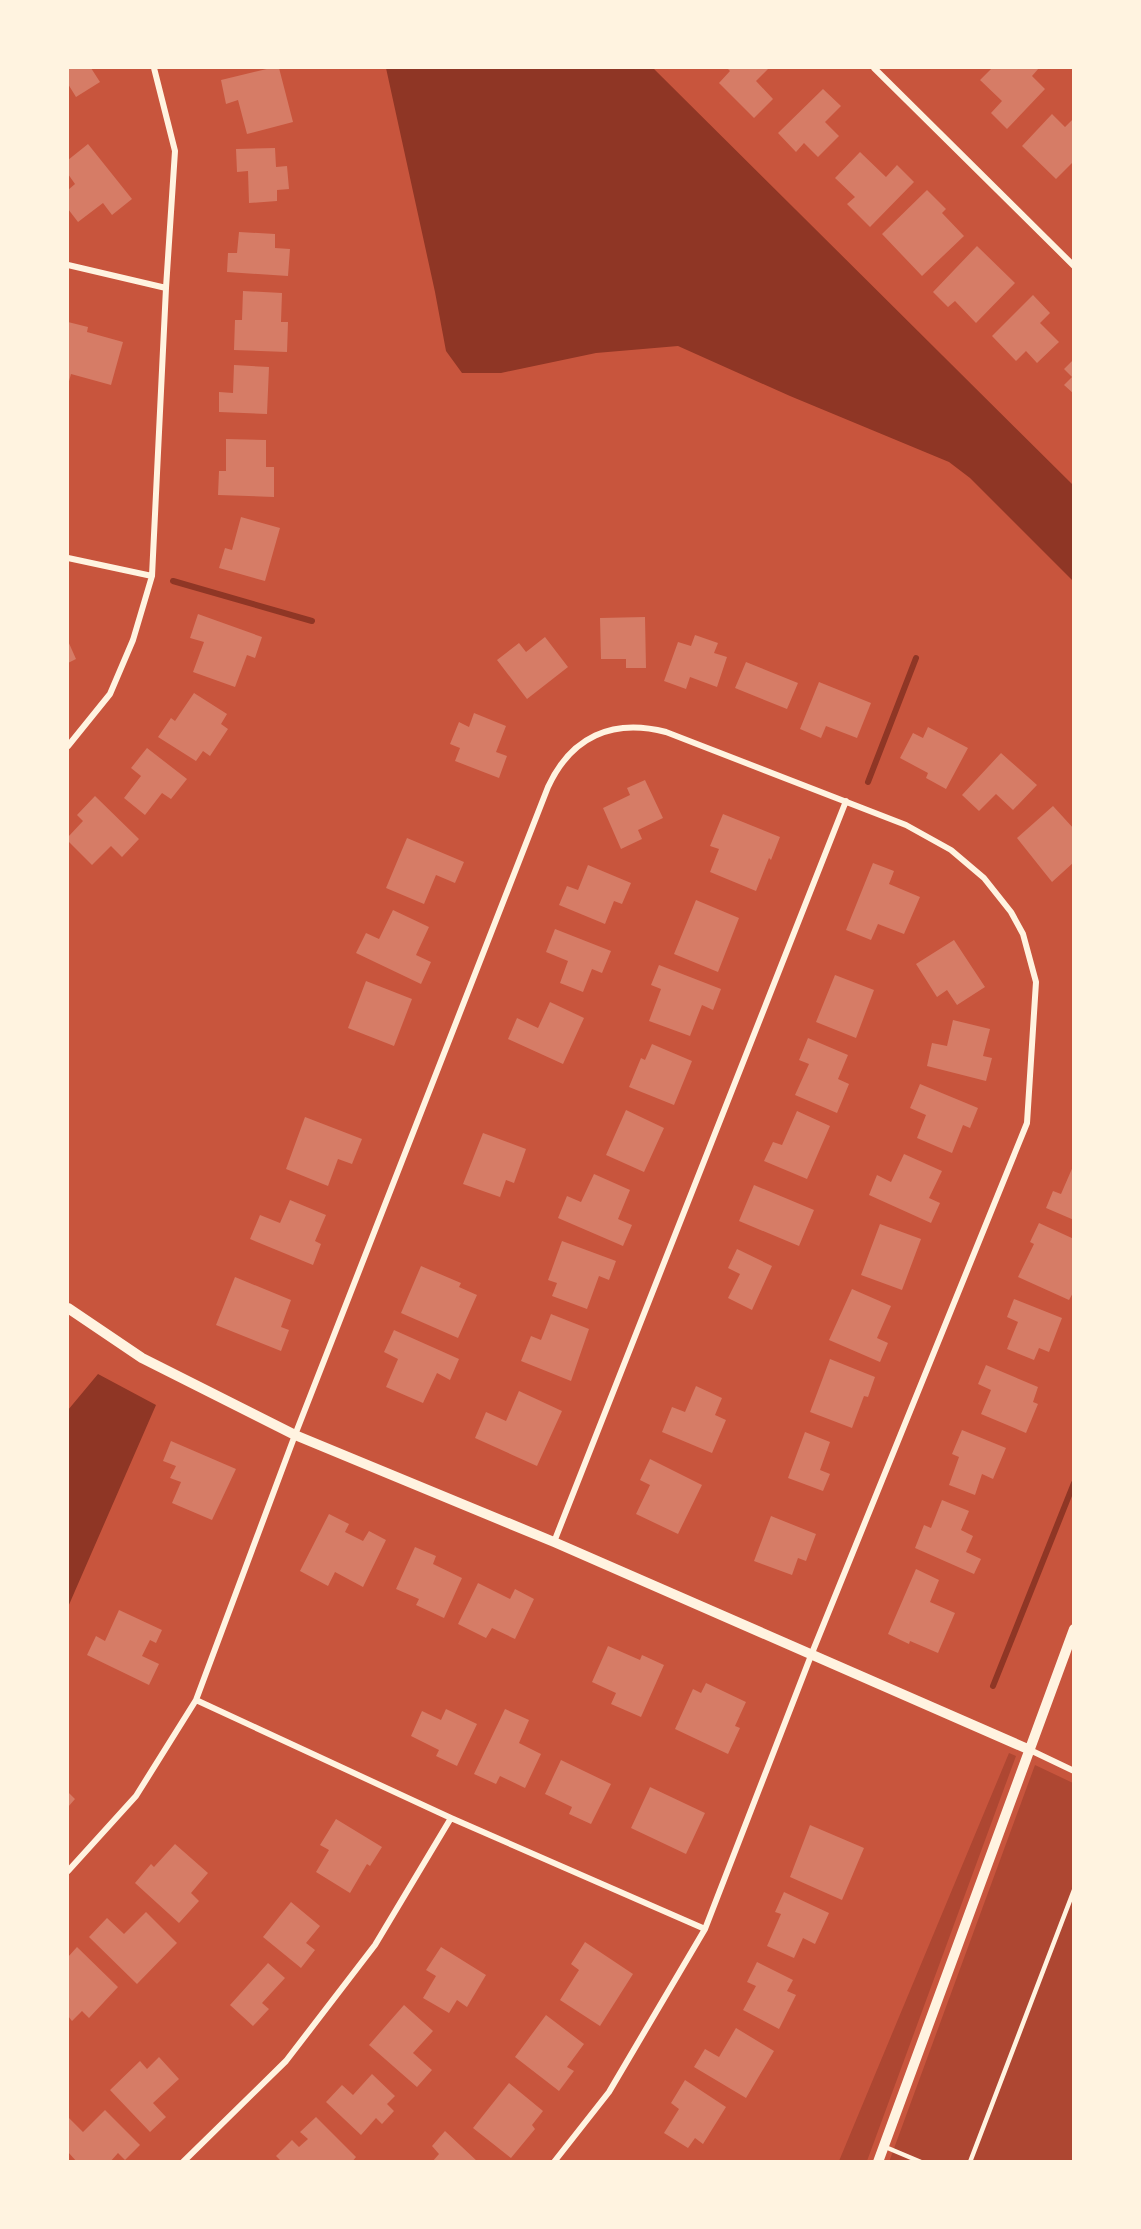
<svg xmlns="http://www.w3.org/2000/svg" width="1141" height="2229" font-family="Mulish,sans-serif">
<rect width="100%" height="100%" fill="#c8553d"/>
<path fill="#ae4732" d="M 1009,1753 L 1016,1756 L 867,2161 L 839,2161 Z
M 1035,1765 L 1073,1783 L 1073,2161 L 889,2162 Z"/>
<path fill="#8f3625" d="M 386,68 L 653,68 L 1073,485 L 1073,581 L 970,478 L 949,462 L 790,396 L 678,346 L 596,353 L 501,373 L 462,373 L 446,351 L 435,292 Z
M 98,1374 L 156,1405 L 68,1607 L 68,1410 Z"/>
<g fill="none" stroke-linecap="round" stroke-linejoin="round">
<path stroke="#8f3625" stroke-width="6" d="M 173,581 L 312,621
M 868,782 L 916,658
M 993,1686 L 1074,1483"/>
</g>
<path fill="#d67c66" d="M 68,68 L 91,68 L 100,82 L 76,97 L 68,84 Z
M 271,68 L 279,68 L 293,122 L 247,134 L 238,100 L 226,104 L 221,80 Z
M 727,68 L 769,68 L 756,81 L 773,99 L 754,118 L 719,83 L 730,71 Z
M 992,68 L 1039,68 L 1032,76 L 1045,89 L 1007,129 L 991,113 L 1002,101 L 980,80 Z
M 823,89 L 841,106 L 825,122 L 839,136 L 818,157 L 804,143 L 796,152 L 778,133 Z
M 1052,114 L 1065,127 L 1074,118 L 1074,161 L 1056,179 L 1022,146 Z
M 88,144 L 132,199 L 112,215 L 103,203 L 78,222 L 68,209 L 68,190 L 75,184 L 68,174 L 68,160 Z
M 275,148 L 276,167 L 287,166 L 289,189 L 277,190 L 277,201 L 249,203 L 248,171 L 237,172 L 236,149 Z
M 860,152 L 886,177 L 897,165 L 914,182 L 870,227 L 847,204 L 855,197 L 835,178 Z
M 927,190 L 946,209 L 942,213 L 964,236 L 922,276 L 882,234 Z
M 239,232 L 275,234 L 275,248 L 290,249 L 288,276 L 227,272 L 228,253 L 237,253 Z
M 977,246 L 1015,283 L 976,323 L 955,301 L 948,307 L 933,292 Z
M 243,291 L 282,293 L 281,322 L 288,322 L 287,352 L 234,350 L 235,320 L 242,320 Z
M 1033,295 L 1050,313 L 1040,323 L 1059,342 L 1037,363 L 1026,351 L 1016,361 L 992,336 Z
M 68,322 L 88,327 L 87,332 L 123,342 L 111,385 L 71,374 L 68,385 Z
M 1074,359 L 1074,394 L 1064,385 L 1072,377 L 1064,369 Z
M 234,365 L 269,367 L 267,414 L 219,412 L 219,392 L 233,393 Z
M 226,439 L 266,440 L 266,467 L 274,467 L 274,497 L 218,495 L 219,471 L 226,471 Z
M 241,517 L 280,528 L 265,581 L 219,568 L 225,548 L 232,550 Z
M 198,614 L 262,637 L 255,658 L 247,655 L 235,687 L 193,672 L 204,642 L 190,638 Z
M 645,617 L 646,668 L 626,668 L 626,659 L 601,659 L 600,618 Z
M 695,635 L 718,643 L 714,653 L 727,657 L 717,687 L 690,677 L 686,689 L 664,681 L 678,642 L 691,646 Z
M 545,637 L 568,667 L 527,699 L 497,660 L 519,643 L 526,652 Z
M 68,641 L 76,659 L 68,663 Z
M 746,662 L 798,683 L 787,709 L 735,688 Z
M 819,682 L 871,703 L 857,738 L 826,726 L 821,738 L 800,729 Z
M 194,693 L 227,714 L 221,724 L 228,729 L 210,756 L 203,751 L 196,761 L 158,737 L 171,718 L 175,721 Z
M 474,713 L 506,726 L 496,752 L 507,756 L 499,778 L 455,761 L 460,748 L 450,744 L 459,722 L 469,727 Z
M 928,727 L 968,748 L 946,789 L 926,778 L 928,773 L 900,758 L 913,733 L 923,738 Z
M 147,748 L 187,779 L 171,799 L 162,793 L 145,815 L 124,798 L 141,776 L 131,768 Z
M 1001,753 L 1037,785 L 1013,810 L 996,794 L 979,811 L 962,795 Z
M 645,780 L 663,818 L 638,830 L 642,839 L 621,849 L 603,808 L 630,795 L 627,788 Z
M 95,796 L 139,839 L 122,857 L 111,846 L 92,865 L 68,841 L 68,837 L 83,821 L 77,815 Z
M 1053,806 L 1074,829 L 1074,862 L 1052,882 L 1017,838 Z
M 723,814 L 780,837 L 771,860 L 769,858 L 756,891 L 710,872 L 719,849 L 710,846 Z
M 407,838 L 464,862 L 455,883 L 436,875 L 424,904 L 386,888 Z
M 873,863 L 894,871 L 889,884 L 920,897 L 904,934 L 878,924 L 871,940 L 846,930 Z
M 588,865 L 631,883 L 622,904 L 614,901 L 605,924 L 559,905 L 567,886 L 578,890 Z
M 696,900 L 739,918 L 718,972 L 674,954 Z
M 393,910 L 429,927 L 416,955 L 431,962 L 421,984 L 356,953 L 366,933 L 379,939 Z
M 555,929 L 611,951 L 602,973 L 592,969 L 583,992 L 560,983 L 568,961 L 546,952 Z
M 954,940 L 985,987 L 957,1005 L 947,990 L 937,997 L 916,964 Z
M 659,965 L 721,989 L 713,1010 L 702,1005 L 690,1036 L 649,1021 L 661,989 L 651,985 Z
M 835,975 L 874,990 L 856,1038 L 816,1022 Z
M 366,981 L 412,999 L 394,1046 L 348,1028 Z
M 550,1002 L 584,1018 L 563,1064 L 508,1039 L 517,1018 L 538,1028 Z
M 953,1020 L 990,1029 L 983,1056 L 992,1058 L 986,1081 L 927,1066 L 932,1043 L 947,1046 Z
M 808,1038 L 848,1055 L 838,1079 L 849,1084 L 837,1113 L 795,1095 L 809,1064 L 799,1060 Z
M 652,1044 L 692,1061 L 674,1105 L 629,1087 L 641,1058 L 645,1060 Z
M 920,1084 L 978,1108 L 970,1128 L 963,1125 L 952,1153 L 917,1138 L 926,1115 L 910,1108 Z
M 626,1110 L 664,1128 L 644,1172 L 606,1155 Z
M 797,1111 L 830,1126 L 807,1179 L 764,1161 L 773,1142 L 782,1145 Z
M 305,1117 L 362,1139 L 352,1164 L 338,1159 L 328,1186 L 286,1169 Z
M 483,1133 L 526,1149 L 514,1183 L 506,1180 L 500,1197 L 463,1184 Z
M 904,1154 L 942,1171 L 929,1198 L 940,1203 L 931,1223 L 869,1195 L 877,1175 L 891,1182 Z
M 1074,1164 L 1074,1220 L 1046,1208 L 1053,1191 L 1061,1194 Z
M 594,1174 L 630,1190 L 618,1219 L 632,1225 L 623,1246 L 558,1218 L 567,1196 L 581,1202 Z
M 754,1185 L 814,1210 L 799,1246 L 739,1221 Z
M 290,1200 L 326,1215 L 315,1241 L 321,1244 L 313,1265 L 250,1239 L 260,1215 L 280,1223 Z
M 1039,1223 L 1074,1239 L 1074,1291 L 1069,1300 L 1018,1277 L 1034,1244 L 1030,1242 Z
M 880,1224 L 921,1239 L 902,1290 L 861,1275 Z
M 562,1241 L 616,1261 L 609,1280 L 599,1276 L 587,1309 L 552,1296 L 557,1283 L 548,1280 Z
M 737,1249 L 772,1266 L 752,1310 L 728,1298 L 740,1274 L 728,1268 Z
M 421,1266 L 461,1283 L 459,1287 L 477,1295 L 458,1338 L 401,1313 Z
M 235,1277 L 291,1300 L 281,1327 L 289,1330 L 281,1351 L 216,1325 Z
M 852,1289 L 891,1306 L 877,1338 L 888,1343 L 880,1362 L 829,1340 Z
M 1014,1299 L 1062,1318 L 1049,1352 L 1039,1348 L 1034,1360 L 1007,1349 L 1018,1322 L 1007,1317 Z
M 551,1314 L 589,1329 L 571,1381 L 521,1361 L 531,1336 L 541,1340 Z
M 394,1330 L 459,1359 L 450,1380 L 437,1373 L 423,1403 L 386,1387 L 398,1359 L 384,1352 Z
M 830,1359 L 875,1377 L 868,1397 L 864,1396 L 852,1428 L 810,1412 Z
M 986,1365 L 1038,1387 L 1033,1402 L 1038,1404 L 1026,1433 L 981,1414 L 991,1390 L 978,1384 Z
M 696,1386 L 722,1398 L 715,1415 L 726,1420 L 712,1453 L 662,1432 L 672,1407 L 685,1412 Z
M 519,1391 L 562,1411 L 537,1466 L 475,1438 L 486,1412 L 506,1421 Z
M 962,1430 L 1006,1448 L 993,1479 L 982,1474 L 975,1495 L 949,1485 L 959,1457 L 952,1454 Z
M 805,1432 L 830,1442 L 820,1470 L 830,1474 L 823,1491 L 788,1478 Z
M 171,1441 L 236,1469 L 212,1520 L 172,1503 L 181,1482 L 170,1478 L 176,1466 L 163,1461 Z
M 650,1459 L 702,1485 L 678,1534 L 636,1514 L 650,1485 L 640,1480 Z
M 942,1500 L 969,1511 L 961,1530 L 973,1536 L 966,1552 L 981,1559 L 974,1574 L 915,1548 L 924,1525 L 931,1528 Z
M 329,1514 L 349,1524 L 345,1532 L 363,1541 L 369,1531 L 386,1540 L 363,1587 L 335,1572 L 328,1586 L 300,1571 Z
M 771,1516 L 816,1534 L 806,1561 L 798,1558 L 792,1575 L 754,1561 Z
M 415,1547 L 436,1556 L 433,1564 L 462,1578 L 444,1618 L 416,1605 L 419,1599 L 396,1589 Z
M 916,1569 L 939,1580 L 930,1602 L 955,1613 L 938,1653 L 910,1641 L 909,1644 L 888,1634 Z
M 478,1583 L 510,1599 L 515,1589 L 534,1599 L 515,1639 L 492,1628 L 486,1638 L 458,1624 Z
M 119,1610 L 162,1630 L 156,1643 L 150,1640 L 142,1656 L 159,1664 L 149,1685 L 87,1655 L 96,1636 L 105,1641 Z
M 608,1646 L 640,1660 L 642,1655 L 664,1665 L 641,1717 L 611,1704 L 616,1693 L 592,1682 Z
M 706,1683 L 746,1702 L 735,1726 L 740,1728 L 728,1754 L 675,1729 L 693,1689 L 701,1693 Z
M 446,1709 L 477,1724 L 457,1766 L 436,1756 L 439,1750 L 411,1736 L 422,1711 L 441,1720 Z
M 505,1709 L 529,1720 L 519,1743 L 541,1754 L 525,1788 L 500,1776 L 496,1784 L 474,1774 Z
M 561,1760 L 611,1784 L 591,1824 L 569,1814 L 572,1807 L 545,1794 Z
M 650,1787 L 705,1813 L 686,1854 L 631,1828 Z
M 68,1792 L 75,1799 L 68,1807 Z
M 336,1819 L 382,1847 L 370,1866 L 367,1864 L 350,1893 L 316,1872 L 329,1850 L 320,1845 Z
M 810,1825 L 864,1848 L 842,1900 L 790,1877 Z
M 175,1844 L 208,1873 L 191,1893 L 199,1901 L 179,1923 L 135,1883 L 151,1864 L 154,1867 Z
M 784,1892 L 829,1913 L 815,1944 L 803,1938 L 794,1958 L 767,1946 L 781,1914 L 775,1912 Z
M 291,1902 L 320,1926 L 306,1943 L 315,1950 L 301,1968 L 263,1937 Z
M 146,1912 L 177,1943 L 137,1984 L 89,1937 L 107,1918 L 124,1934 Z
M 585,1942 L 633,1974 L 600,2026 L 560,2000 L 579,1970 L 571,1964 Z
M 77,1947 L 118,1987 L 89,2018 L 82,2011 L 72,2021 L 68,2016 L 68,1970 L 69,1968 L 68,1957 Z
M 441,1947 L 486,1975 L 467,2007 L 457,2000 L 449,2013 L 423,1998 L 436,1976 L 426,1970 Z
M 757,1962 L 793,1980 L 787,1991 L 796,1995 L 779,2029 L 743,2010 L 756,1986 L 747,1982 Z
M 268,1963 L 285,1978 L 262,2003 L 269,2009 L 253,2026 L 230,2005 Z
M 404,2005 L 433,2031 L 413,2053 L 432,2070 L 417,2087 L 369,2045 Z
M 546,2015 L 584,2044 L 567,2067 L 574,2071 L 559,2091 L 515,2057 Z
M 736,2028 L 774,2051 L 746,2098 L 694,2067 L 705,2049 L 719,2057 Z
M 159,2057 L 179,2079 L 153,2103 L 166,2117 L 150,2132 L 110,2090 L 140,2061 L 147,2069 Z
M 372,2074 L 395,2096 L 387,2104 L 394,2111 L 382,2124 L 376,2118 L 361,2135 L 326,2102 L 342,2085 L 353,2095 Z
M 685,2080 L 726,2107 L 703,2144 L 695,2138 L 688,2148 L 664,2133 L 679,2109 L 671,2103 Z
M 509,2083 L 543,2111 L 532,2125 L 535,2129 L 511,2158 L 473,2128 Z
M 105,2110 L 140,2145 L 125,2160 L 118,2153 L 110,2162 L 77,2162 L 68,2152 L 68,2117 L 83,2132 Z
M 316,2117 L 356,2157 L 352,2162 L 282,2162 L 276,2156 L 292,2140 L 299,2147 L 308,2139 L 300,2132 Z
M 445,2131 L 478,2162 L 432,2162 L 439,2154 L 432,2146 Z"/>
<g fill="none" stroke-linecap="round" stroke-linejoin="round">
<path stroke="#fff3e0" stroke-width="4.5" d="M 883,2146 L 921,2162
M 970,2162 L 1074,1890"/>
<path stroke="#fff3e0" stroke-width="6" d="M 874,68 L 1074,266
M 68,265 L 166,288
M 68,558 L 152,576
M 68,746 L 110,694 L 133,640 L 152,576 L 166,288 L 175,151 L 154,68
M 554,1542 L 846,801
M 196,1700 L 451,1818 L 705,1929
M 1030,1750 L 1074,1771
M 68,1871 L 136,1796 L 196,1700 L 295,1435 L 548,787 C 571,737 612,718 666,732 L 906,825 L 951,850 L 984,878 L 1011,912 L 1023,934 L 1036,982 L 1027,1123 L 812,1653 L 705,1929 L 609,2092 L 554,2162
M 183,2162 L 286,2061 L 375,1945 L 451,1818"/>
<path stroke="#fff3e0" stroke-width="10" d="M 68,1308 L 142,1358 L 295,1435 L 554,1542 L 1030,1750
M 878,2162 L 1074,1629"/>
</g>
<rect width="1141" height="2229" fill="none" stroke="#fff3e0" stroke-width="138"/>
</svg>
